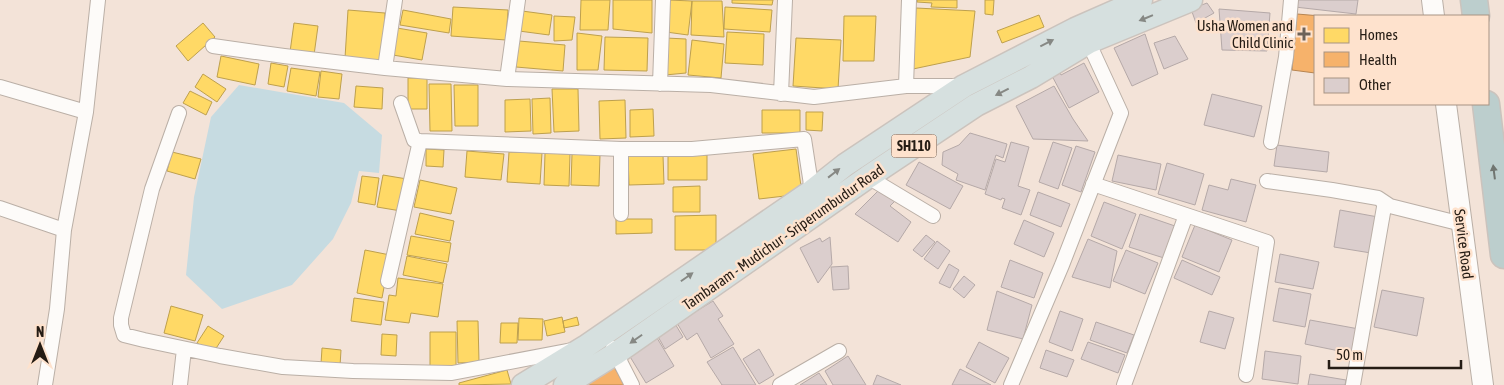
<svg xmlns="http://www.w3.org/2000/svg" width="1504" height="385" font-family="'Asap Condensed',sans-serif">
<rect width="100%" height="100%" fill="#f3e3d8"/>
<path fill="#c6dbe1" d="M 239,85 L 344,103 L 382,135 L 379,173 L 359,171 L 351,203 L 333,239 L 292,285 L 222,309 L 186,275 L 194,197 L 211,117 Z"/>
<path fill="#ffd966" stroke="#bea04d" d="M 581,0 L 610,0 L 608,30 L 580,30 Z
M 613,0 L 652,0 L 652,33 L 613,29 Z
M 668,0 L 692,1 L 688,35 L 666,32 Z
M 732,0 L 773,0 L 772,5 L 732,3 Z
M 917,0 L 957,0 L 957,8 L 931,7 L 932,3 L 917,2 Z
M 985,0 L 994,0 L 993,15 L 985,14 Z
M 692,1 L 722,1 L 724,37 L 691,35 Z
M 453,7 L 508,10 L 506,40 L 451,36 Z
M 725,7 L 772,10 L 770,32 L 724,29 Z
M 916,8 L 975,11 L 970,57 L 913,69 Z
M 348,10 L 385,13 L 382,61 L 345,58 Z
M 403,10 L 451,19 L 449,33 L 400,25 Z
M 522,11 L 552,15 L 549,35 L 519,31 Z
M 1039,15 L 1044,27 L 1002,43 L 997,31 Z
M 554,16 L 575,17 L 572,40 L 554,41 Z
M 844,16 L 876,16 L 874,61 L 843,61 Z
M 203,23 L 215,37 L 188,61 L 176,46 Z
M 294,23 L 318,26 L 314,55 L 290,52 Z
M 397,28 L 427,33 L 422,60 L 393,55 Z
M 727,32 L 764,34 L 763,65 L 725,63 Z
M 577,33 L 602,36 L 598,70 L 577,70 Z
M 605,37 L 648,38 L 647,71 L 604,70 Z
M 666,38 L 686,39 L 686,73 L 665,75 Z
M 796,38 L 841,40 L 838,89 L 793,86 Z
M 692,40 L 724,44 L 721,78 L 688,75 Z
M 519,41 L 565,45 L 563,71 L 516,67 Z
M 221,56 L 259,64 L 255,85 L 217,77 Z
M 271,63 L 288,66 L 284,87 L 268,84 Z
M 291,68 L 320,72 L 316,96 L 287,91 Z
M 321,71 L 342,74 L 339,99 L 318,97 Z
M 203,74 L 226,89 L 217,102 L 195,87 Z
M 408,78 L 427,78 L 427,109 L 408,109 Z
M 429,84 L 451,84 L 452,131 L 430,131 Z
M 454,85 L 478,85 L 478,126 L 455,126 Z
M 356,86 L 383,88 L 382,109 L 354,107 Z
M 552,89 L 578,89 L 579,131 L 554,132 Z
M 190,91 L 212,102 L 206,115 L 183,103 Z
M 550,98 L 551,133 L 533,134 L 532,99 Z
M 530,99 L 531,131 L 505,132 L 505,100 Z
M 625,100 L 626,138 L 600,139 L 599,101 Z
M 653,109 L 654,136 L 630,137 L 630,110 Z
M 762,110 L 800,110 L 800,133 L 762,133 Z
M 806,112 L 823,112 L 822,131 L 806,130 Z
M 426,149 L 444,150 L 443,167 L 426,166 Z
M 796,149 L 802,194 L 759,199 L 753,154 Z
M 467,151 L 504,154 L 501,180 L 465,177 Z
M 172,152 L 201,159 L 195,179 L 167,171 Z
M 509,152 L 542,153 L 540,184 L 507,182 Z
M 545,153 L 570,154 L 569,186 L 544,185 Z
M 572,154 L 600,155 L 599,186 L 571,185 Z
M 663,155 L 664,184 L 629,185 L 628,156 Z
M 668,155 L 707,155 L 707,180 L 668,180 Z
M 383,175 L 407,179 L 401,211 L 377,207 Z
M 362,176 L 379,178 L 375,205 L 358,202 Z
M 420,180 L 457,188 L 451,214 L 414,207 Z
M 700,186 L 700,212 L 673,212 L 673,187 Z
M 420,213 L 454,221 L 450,241 L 415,234 Z
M 716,215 L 716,250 L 675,250 L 675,216 Z
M 616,219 L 652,219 L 652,233 L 616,234 Z
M 411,236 L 451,243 L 448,262 L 407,255 Z
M 365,250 L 390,255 L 382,298 L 357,293 Z
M 407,256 L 447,264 L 443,283 L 403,275 Z
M 398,278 L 443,284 L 438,317 L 411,313 L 409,323 L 385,320 L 389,295 L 396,296 Z
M 354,298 L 384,302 L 381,325 L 351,321 Z
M 171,306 L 203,315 L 195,341 L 164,333 Z
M 562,317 L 565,332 L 547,336 L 544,321 Z
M 577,317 L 579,325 L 564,328 L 563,321 Z
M 519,318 L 543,319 L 542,340 L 518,340 Z
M 457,321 L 478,321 L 479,362 L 458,363 Z
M 501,323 L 518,323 L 517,343 L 500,343 Z
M 208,326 L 224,336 L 213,353 L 197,343 Z
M 430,332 L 456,332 L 456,369 L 430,369 Z
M 382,334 L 397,335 L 396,356 L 381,355 Z
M 322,348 L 341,350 L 340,366 L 321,364 Z
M 507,370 L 511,384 L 459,385 L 459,383 Z"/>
<path fill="#f6b26b" stroke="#b78551" d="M 1297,14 L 1321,16 L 1315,16 L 1315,73 L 1292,70 Z
M 611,362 L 625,385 L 574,385 Z"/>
<path fill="#dbcecd" stroke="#b5a9a8" d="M 1295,0 L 1358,0 L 1356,14 L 1295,7 Z
M 1207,3 L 1214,13 L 1196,23 L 1191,9 Z
M 1219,9 L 1270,13 L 1267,51 L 1222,50 Z
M 1145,34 L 1158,74 L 1132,86 L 1114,48 Z
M 1175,36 L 1188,59 L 1164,69 L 1154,43 Z
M 1084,63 L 1099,92 L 1069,108 L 1051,74 L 1059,70 L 1061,75 Z
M 1054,86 L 1073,119 L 1088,141 L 1033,139 L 1016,106 Z
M 1212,94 L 1262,106 L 1254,137 L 1204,125 Z
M 970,133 L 1007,144 L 1003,158 L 996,155 L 985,190 L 956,180 L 958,174 L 942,165 L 943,152 L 959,145 Z
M 1011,142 L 1029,147 L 1018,186 L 1030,190 L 1021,215 L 1002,208 L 1005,199 L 1002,198 L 1001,200 L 985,194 L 996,159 L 1005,162 Z
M 1053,142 L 1072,148 L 1058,189 L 1039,182 Z
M 1277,145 L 1329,152 L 1327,172 L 1274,166 Z
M 1076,146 L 1095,152 L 1081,192 L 1062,185 Z
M 1118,155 L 1161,164 L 1156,190 L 1112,181 Z
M 919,162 L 963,186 L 950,209 L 906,185 Z
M 1167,163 L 1204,174 L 1195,205 L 1158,194 Z
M 1231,179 L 1256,185 L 1246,222 L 1202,210 L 1209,185 L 1228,190 Z
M 880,189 L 896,200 L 890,206 L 911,222 L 898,242 L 855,214 Z
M 1038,192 L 1070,204 L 1061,227 L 1030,215 Z
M 1104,202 L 1136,214 L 1122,249 L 1091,236 Z
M 1340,210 L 1378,217 L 1371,253 L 1334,247 Z
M 1140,214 L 1175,226 L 1164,258 L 1129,247 Z
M 1024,220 L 1054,233 L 1044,257 L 1014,244 Z
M 1195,225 L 1232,240 L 1219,272 L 1182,257 Z
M 926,235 L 935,242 L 922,257 L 913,250 Z
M 830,237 L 832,264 L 818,283 L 800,248 L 820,238 L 822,242 Z
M 1088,239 L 1117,251 L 1110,288 L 1072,277 Z
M 937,241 L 950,251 L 938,269 L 924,259 Z
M 1126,250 L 1158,263 L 1145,294 L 1113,281 Z
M 1280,254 L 1319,262 L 1313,289 L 1275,282 Z
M 1010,260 L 1043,273 L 1034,298 L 1001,287 Z
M 1182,260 L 1220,277 L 1212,295 L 1174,278 Z
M 949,264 L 959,270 L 950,288 L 939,283 Z
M 848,266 L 849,289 L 833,290 L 831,267 Z
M 964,276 L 975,285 L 964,298 L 953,289 Z
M 1279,288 L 1311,294 L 1305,327 L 1273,321 Z
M 1382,290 L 1424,298 L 1417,336 L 1374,327 Z
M 997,291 L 1032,305 L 1023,339 L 987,330 Z
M 713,301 L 723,316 L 718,319 L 734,344 L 711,358 L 697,333 L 687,340 L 677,323 Z
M 1060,311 L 1083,319 L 1072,351 L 1049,342 Z
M 1209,311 L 1234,318 L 1225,349 L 1200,342 Z
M 1310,320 L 1359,329 L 1354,354 L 1305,344 Z
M 674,322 L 683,337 L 665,349 L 656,333 Z
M 1096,322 L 1134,335 L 1127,353 L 1090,340 Z
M 657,338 L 674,366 L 646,383 L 629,355 Z
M 979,342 L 1009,358 L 995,383 L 966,367 Z
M 1088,342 L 1125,355 L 1118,373 L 1081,359 Z
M 733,347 L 756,385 L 722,385 L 707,362 Z
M 759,349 L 774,375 L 759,384 L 743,359 Z
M 1046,350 L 1074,360 L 1067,377 L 1040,368 Z
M 1265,351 L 1301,356 L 1298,384 L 1262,379 Z
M 848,356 L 866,385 L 833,385 L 825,371 Z
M 960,369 L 991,385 L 952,385 Z
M 819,373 L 827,385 L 800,385 Z
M 1310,374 L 1346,380 L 1345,385 L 1308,385 Z
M 877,375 L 901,385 L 873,385 Z"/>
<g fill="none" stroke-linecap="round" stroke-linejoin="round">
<g stroke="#baafa6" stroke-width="16">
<path id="street" d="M 395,0 L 385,68 L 507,79 L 711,85 L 814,97 L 906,86 L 961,86
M 213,46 L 284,56 L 385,68
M 507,79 L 518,0
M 660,84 L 663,0
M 906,86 L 909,0
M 0,87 L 86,112
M 781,94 L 785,0
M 401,103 L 414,140 L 420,141 L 621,149 L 692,149 L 804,139 L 812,191
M 179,113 L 152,189 L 121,318 L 121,325 L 124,335 L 144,340 L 220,356 L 283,367 L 353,371 L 452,373 L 572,350
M 1271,142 L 1286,57 L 1291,0
M 621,149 L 621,214
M 868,177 L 933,216
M 1267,181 L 1332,190 L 1378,198 L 1390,206
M 1093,184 L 1267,242 L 1246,375
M 0,208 L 64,230
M 388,281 L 420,141
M 613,348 L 632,385
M 45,385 L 57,309 L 64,230 L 86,112 L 98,0
M 180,385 L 184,349
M 780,385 L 839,351
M 1011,385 L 1062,265 L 1121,113 L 1086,37
M 1124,385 L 1186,215
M 1353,385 L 1384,207 L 1390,206 L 1462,224"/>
</g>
<g stroke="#baafa6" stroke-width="22">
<path id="secondary" d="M 1432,0 L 1434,16
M 1446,104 L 1483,385"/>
</g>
<g stroke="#cbc3bd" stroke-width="25">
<path id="primary" d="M 523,385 L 585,347 L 812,191 L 845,165 L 964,86 L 1075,29 L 1141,0
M 565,385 L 615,354 L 868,177 L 976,105 L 1031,77 L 1089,42 L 1191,0"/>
</g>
<g stroke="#cbc3bd" stroke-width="29">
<path id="highway" d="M 1474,0 L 1476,16
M 1486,104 L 1504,255"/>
</g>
<use href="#street" stroke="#fdfbf9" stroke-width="14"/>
<use href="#secondary" stroke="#fdfbf9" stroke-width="20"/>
<use href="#primary" stroke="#d6e0df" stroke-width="22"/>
<use href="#highway" stroke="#bccecd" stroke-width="26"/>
</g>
<defs><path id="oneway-solid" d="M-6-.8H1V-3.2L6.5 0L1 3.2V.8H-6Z" transform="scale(1.25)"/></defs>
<g fill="#868884">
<use href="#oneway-solid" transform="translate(1146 18) rotate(158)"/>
<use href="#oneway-solid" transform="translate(1047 43) rotate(-27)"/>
<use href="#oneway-solid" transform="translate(1002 92) rotate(153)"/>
<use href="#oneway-solid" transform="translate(834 173) rotate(-38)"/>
<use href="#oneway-solid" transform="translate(687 277) rotate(-35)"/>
<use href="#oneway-solid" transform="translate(636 339) rotate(145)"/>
</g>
<use fill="#707570" href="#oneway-solid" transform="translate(1494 172) rotate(-97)"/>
<path fill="#6d6259" stroke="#fee2cd" stroke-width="2" d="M1301.5 26.5h5v5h5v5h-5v5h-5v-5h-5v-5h5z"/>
<g text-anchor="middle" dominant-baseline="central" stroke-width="5" stroke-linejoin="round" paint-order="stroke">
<rect fill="#fee2cd" stroke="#66574c" stroke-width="1" x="891.5" y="134.5" width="45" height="23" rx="4"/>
<g font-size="14" font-weight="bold" fill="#251c14">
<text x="914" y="146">SH110</text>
</g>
<g font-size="15" fill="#251c14" stroke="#fee2cd" text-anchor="end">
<text x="1293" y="25">Usha Women and<tspan x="1293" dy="17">Child Clinic</tspan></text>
</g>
<g font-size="15" fill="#251c14" stroke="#fee2cd">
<text transform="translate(783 237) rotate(-35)">Tambaram - Mudichur - Sriperumbudur Road</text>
<text transform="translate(1464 244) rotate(83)">Service Road</text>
</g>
</g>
<rect x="1314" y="15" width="175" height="90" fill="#fee2cd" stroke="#a79383"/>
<rect x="1324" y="28" width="25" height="15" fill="#ffd966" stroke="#a79383"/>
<text x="1359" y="40" font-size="15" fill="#251c14">Homes</text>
<rect x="1324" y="52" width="25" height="15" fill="#f6b26b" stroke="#a79383"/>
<text x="1359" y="65" font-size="15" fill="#251c14">Health</text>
<rect x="1324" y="78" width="25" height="15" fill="#dbcecd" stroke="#a79383"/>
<text x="1359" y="90" font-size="15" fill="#251c14">Other</text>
<g transform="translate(40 345)" stroke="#fee2cd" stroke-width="4" paint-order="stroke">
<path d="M0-4L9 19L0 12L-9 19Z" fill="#251c14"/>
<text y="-8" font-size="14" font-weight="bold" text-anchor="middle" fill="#251c14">N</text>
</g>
<path d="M1329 360v8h132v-8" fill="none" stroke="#251c14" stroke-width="2.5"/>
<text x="1336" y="360" font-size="15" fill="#251c14" stroke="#fee2cd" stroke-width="4" paint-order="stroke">50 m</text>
</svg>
